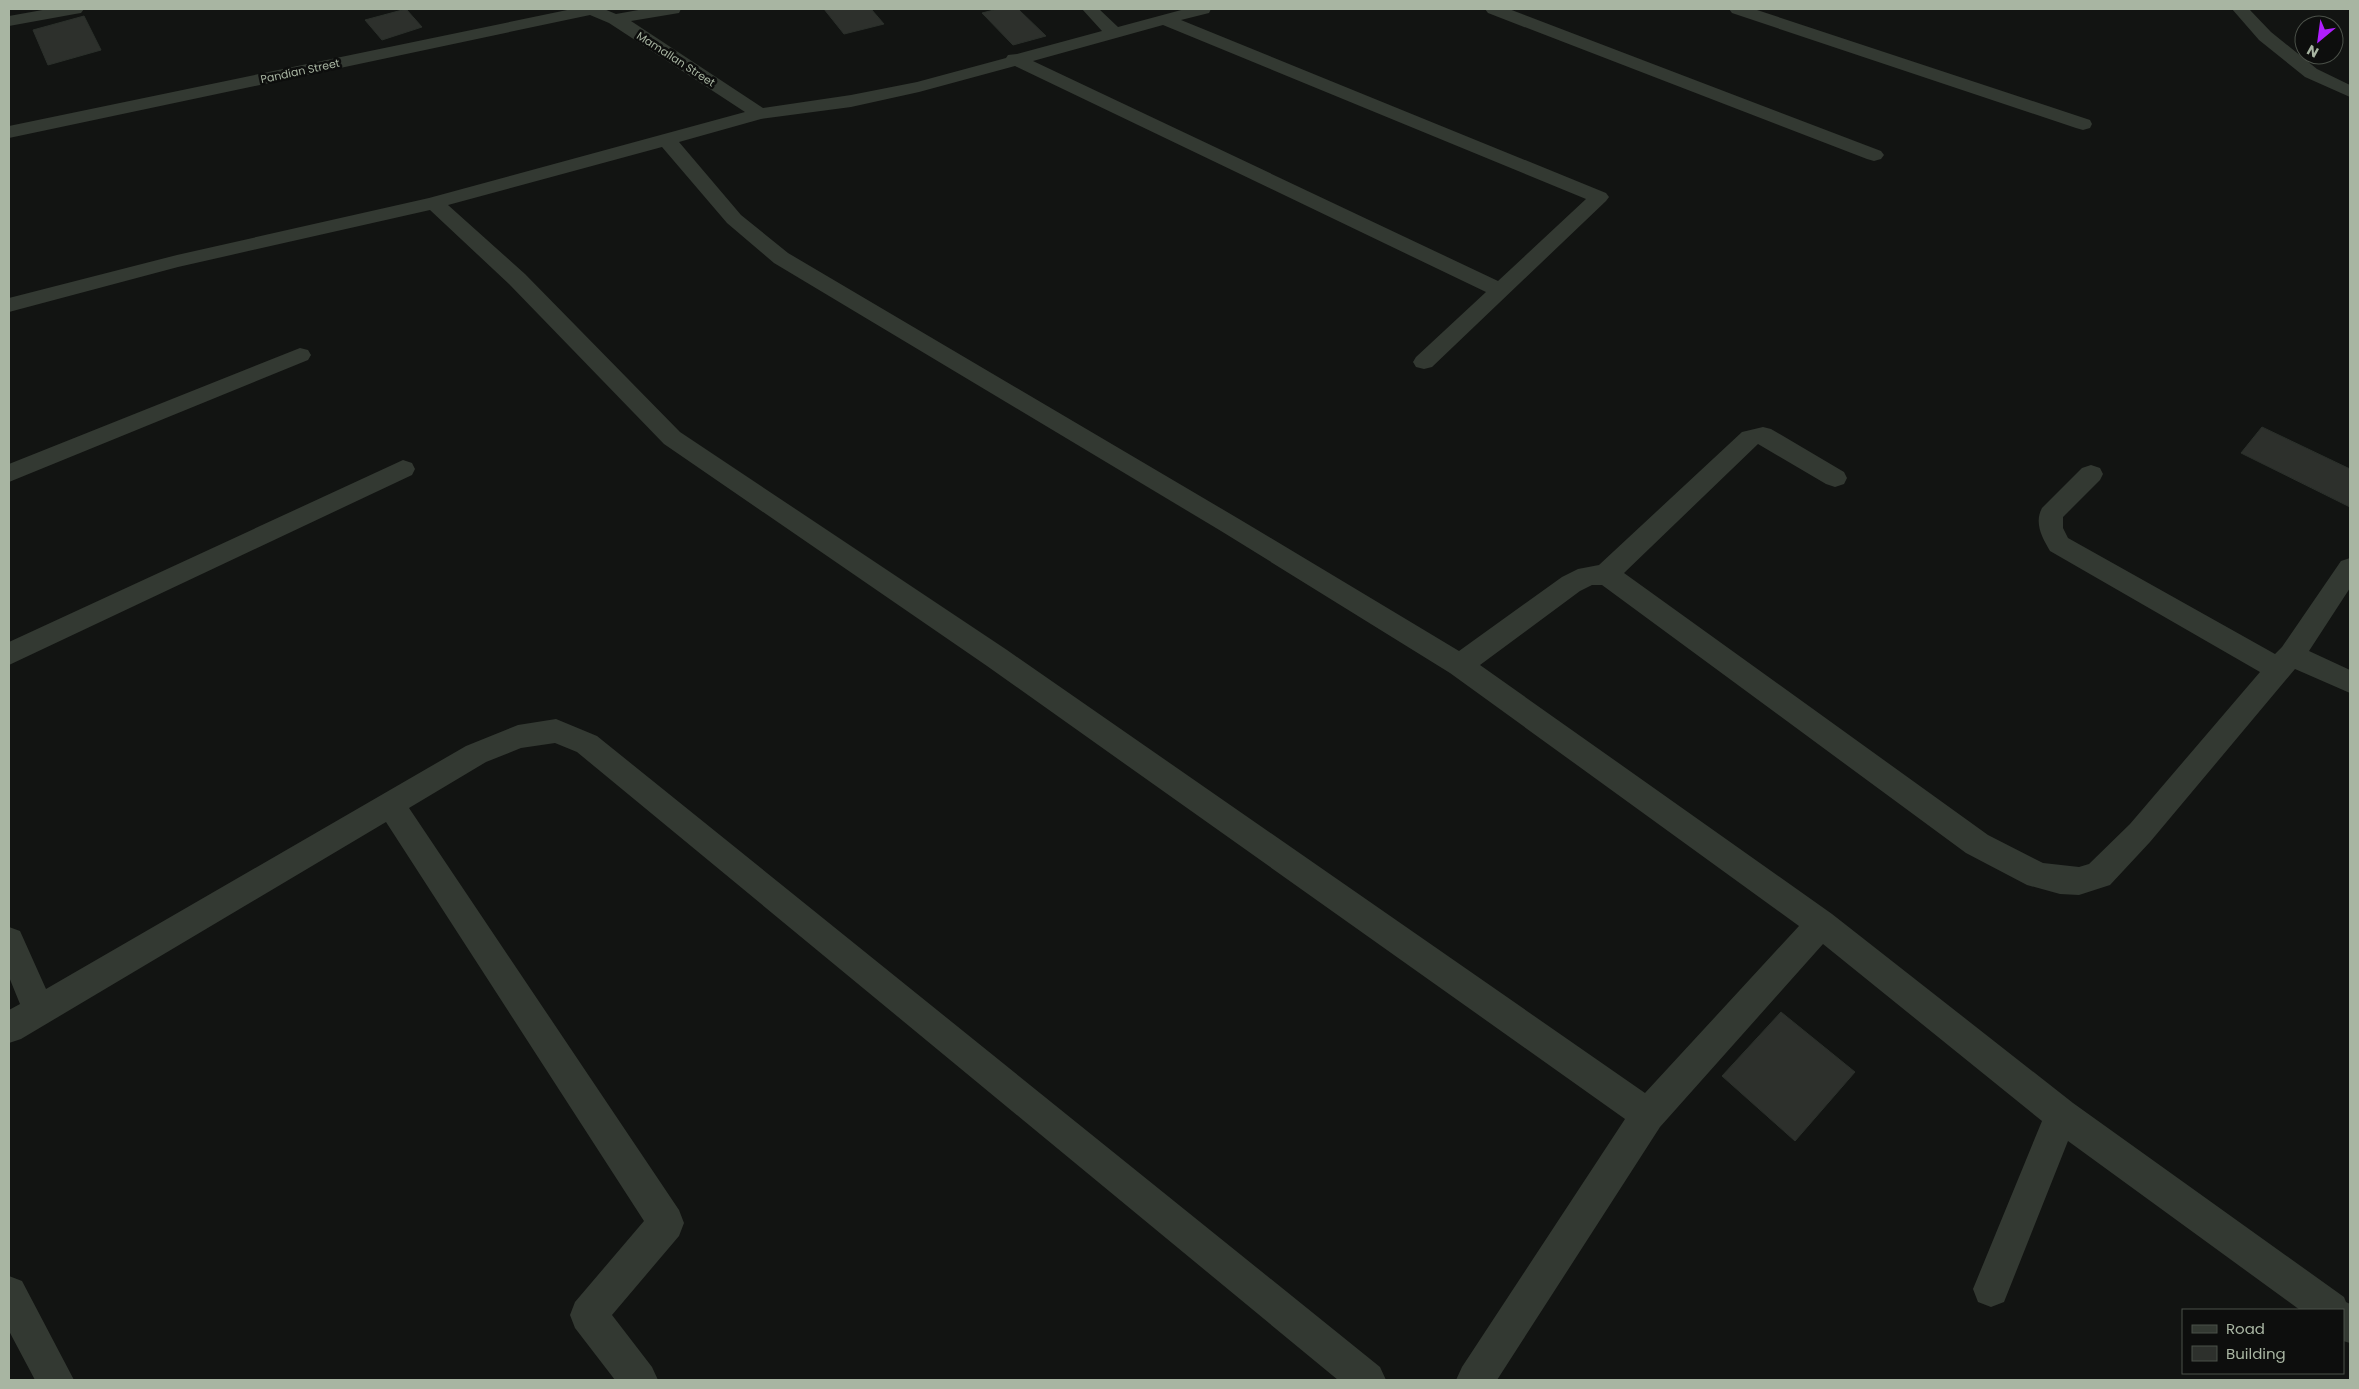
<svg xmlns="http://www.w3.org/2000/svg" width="2359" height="1389" font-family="Poppins,sans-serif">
<rect width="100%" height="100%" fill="#121412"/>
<path fill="#2d302c" stroke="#2b302b" d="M 406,9 L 422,27 L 382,40 L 365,20 Z
M 824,9 L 871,9 L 884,24 L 844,34 Z
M 998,9 L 1018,9 L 1046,36 L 1013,45 L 982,13 Z
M 84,16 L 101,50 L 48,65 L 33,30 Z
M 2262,427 L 2350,469 L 2350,507 L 2241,453 Z
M 1781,1012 L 1855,1072 L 1795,1141 L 1722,1076 Z"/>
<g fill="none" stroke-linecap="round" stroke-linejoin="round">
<path fill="#333932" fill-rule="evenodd" d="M 48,9 L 84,9 L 81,13 L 75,14 L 9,26 L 9,16 Z
M 572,9 L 604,9 L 616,14 L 644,9 L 681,9 L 679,13 L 631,21 L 763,108 L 851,95 L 917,82 L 1006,58 L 1008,55 L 1017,54 L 1102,31 L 1082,9 L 1099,9 L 1118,27 L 1185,9 L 1211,9 L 1209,13 L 1181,20 L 1606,193 L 1609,197 L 1606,201 L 1432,367 L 1424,369 L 1416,367 L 1413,362 L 1416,357 L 1486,292 L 1015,66 L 919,92 L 851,107 L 761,119 L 679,142 L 741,215 L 788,253 L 1239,519 L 1459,651 L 1562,577 L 1578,569 L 1599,565 L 1742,432 L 1763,427 L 1771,429 L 1844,472 L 1847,478 L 1844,484 L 1835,487 L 1826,484 L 1758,444 L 1624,573 L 1988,835 L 2043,863 L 2079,867 L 2089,864 L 2130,824 L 2260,672 L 2050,551 C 2042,537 2034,523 2042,508 L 2082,468 L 2091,465 L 2100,468 L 2103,474 L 2100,480 L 2063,517 L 2063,528 L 2068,538 L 2275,654 L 2282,647 L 2341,561 L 2350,558 L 2350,588 L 2309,651 L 2350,670 L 2350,693 L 2295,669 L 2150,842 L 2110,885 L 2079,895 L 2060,894 L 2027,885 L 1966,853 L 1602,585 L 1592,585 L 1580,591 L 1480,665 L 1832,914 L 2073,1103 L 2344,1297 L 2346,1302 L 2350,1304 L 2350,1343 L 2343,1341 L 2343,1310 L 2300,1310 L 2068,1141 L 2004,1302 L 1991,1307 L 1978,1302 L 1973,1289 L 2042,1121 L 1823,944 L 1660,1127 L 1497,1380 L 1456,1380 L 1462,1367 L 1625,1119 L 987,666 L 664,444 L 509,284 L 430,210 L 178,267 L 9,312 L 9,298 L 177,255 L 429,198 L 745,112 L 609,23 L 590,15 L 9,138 L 9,126 ZM 1163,25 L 1586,199 L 1498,281 L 1033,61 ZM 662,147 L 727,223 L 774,263 L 1221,531 L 1450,673 L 1799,926 L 1645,1093 L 1007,650 L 680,432 L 525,274 L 448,205 Z
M 1485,9 L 1509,9 L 1881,151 L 1884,155 L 1881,159 L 1874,161 L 1867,159 L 1488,13 Z
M 1729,9 L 1754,9 L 2090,120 L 2092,124 L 2090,128 L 2083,130 L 2076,128 L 1732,13 Z
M 2232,9 L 2249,9 L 2271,32 L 2317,69 L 2350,85 L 2350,97 L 2305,77 L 2259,40 Z
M 300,348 L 308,350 L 311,355 L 308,360 L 9,482 L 9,464 Z
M 403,460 L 412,463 L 415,469 L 412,475 L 9,665 L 9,642 Z
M 556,719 L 597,736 L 1380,1367 L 1386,1380 L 1338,1380 L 577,752 L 555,743 L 521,748 L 486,762 L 409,808 L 679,1210 L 684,1223 L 679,1236 L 612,1315 L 652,1367 L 658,1380 L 615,1380 L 575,1328 L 570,1315 L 575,1302 L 644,1221 L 386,822 L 21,1039 L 9,1043 L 9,1010 L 20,1004 L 9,977 L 9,927 L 20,931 L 46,989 L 466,746 L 518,725 Z
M 9,1276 L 22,1281 L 74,1380 L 35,1380 L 9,1331 Z"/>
</g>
<g text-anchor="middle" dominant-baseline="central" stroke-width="5" stroke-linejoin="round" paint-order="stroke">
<g font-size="11" fill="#a8b5a2" stroke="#0d0e0d">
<text transform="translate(676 59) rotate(33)">Mamallan Street</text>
<text transform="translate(300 71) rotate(-12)">Pandian Street</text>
</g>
</g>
<rect width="2359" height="1389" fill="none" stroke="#a8b5a2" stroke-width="20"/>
<rect x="2182" y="1309" width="162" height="65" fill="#0d0e0d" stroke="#4b5149"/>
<rect x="2192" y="1325" width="25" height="8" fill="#333932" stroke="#4b5149"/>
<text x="2226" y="1334" font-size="15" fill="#a8b5a2">Road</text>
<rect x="2192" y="1346" width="25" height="15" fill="#2d302c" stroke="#4b5149"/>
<text x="2226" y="1359" font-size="15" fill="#a8b5a2">Building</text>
<g transform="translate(2319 40) rotate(209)"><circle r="24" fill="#0d0e0d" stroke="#4b5149"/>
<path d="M0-4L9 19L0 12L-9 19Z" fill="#b01eff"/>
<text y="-8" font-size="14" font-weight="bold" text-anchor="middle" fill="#a8b5a2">N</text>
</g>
</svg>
